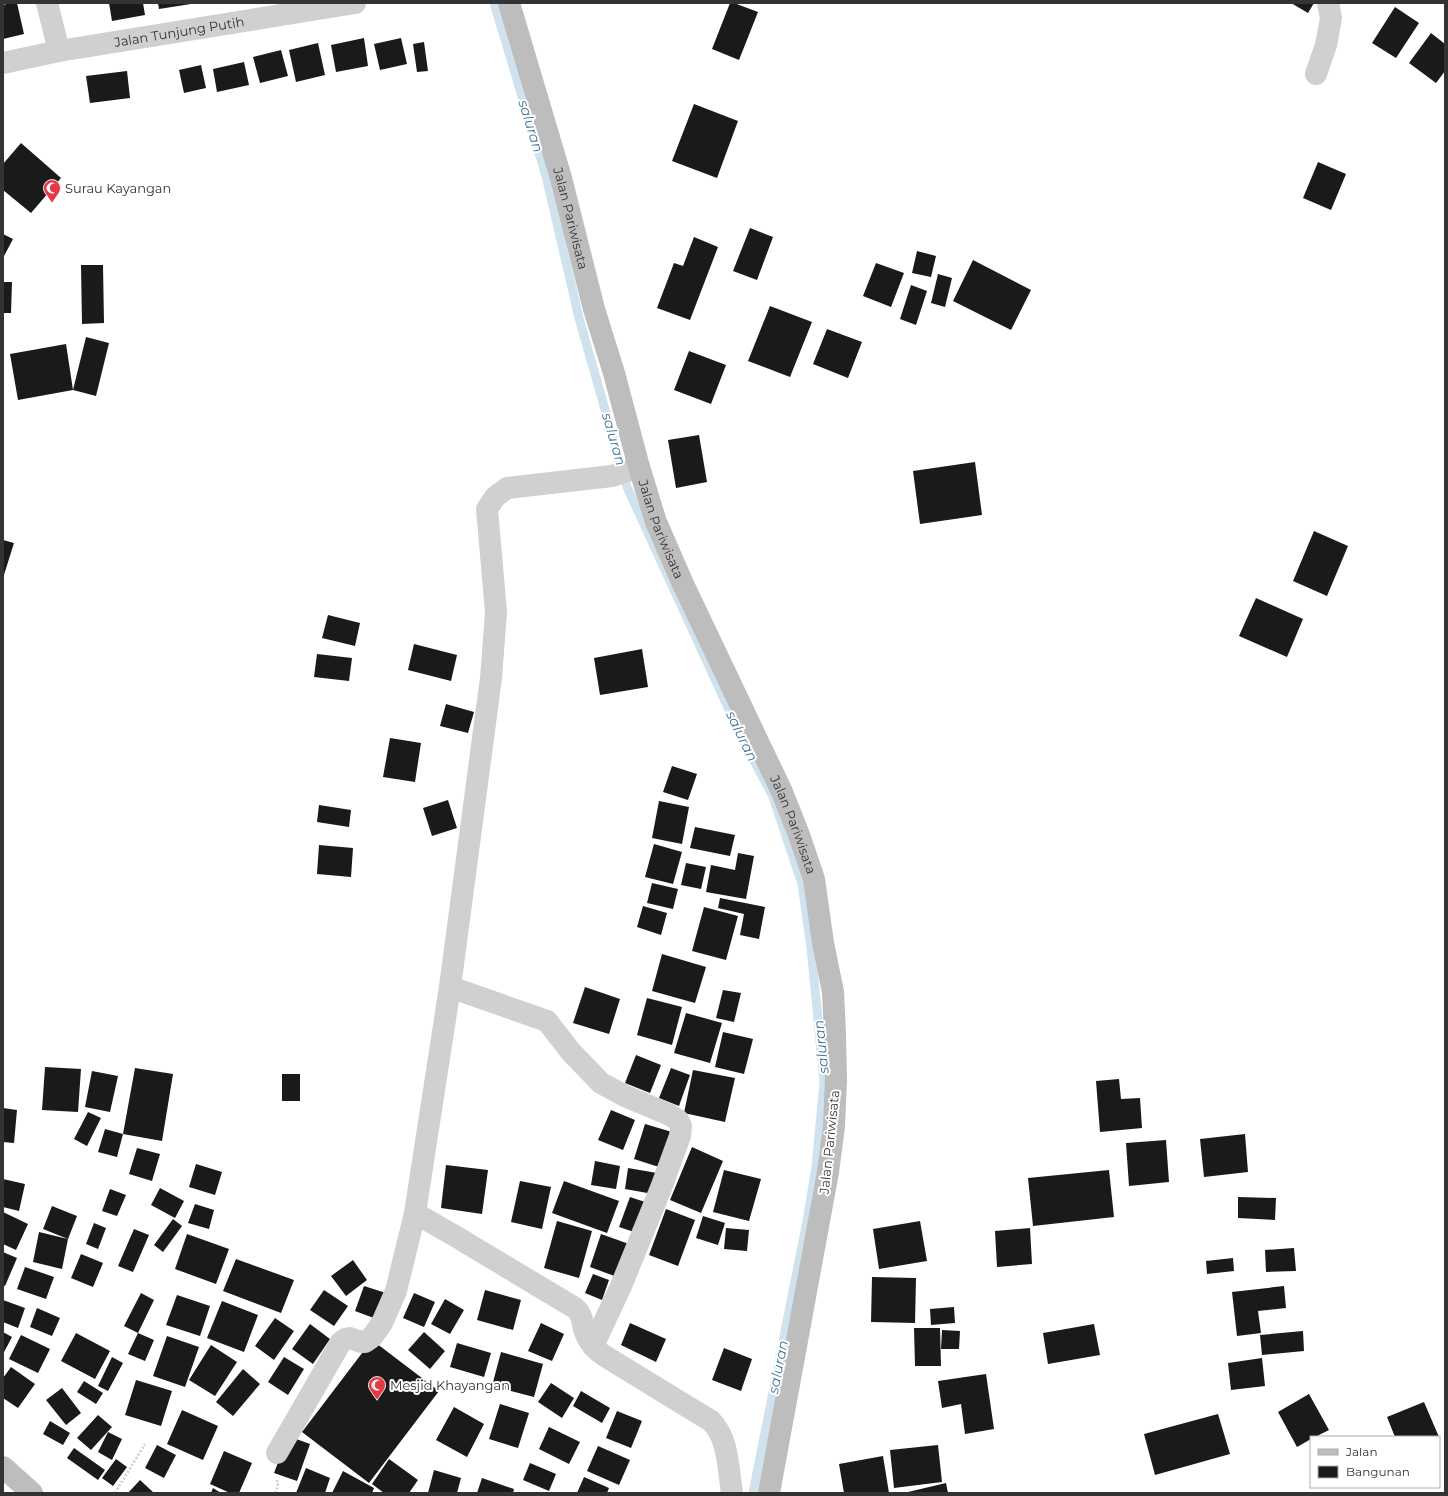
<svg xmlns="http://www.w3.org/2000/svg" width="1448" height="1496" font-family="Montserrat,sans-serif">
<rect width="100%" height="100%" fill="#fff"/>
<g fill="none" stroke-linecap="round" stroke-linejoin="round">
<path stroke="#cfe2ee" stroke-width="9" d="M 494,3 L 546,176 L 579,318 L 627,487 L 740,734 L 773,797 L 802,884 L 811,947 L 824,1082 L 816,1167 L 807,1221 L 753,1493"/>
</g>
<path fill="#1a1a1a" d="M 10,3 L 17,3 L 24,34 L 3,39 L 3,5 Z
M 109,3 L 143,3 L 145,15 L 112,21 Z
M 158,3 L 191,3 L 191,4 L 159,9 Z
M 730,3 L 734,3 L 758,12 L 739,60 L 712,49 Z
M 1291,3 L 1314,3 L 1308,13 Z
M 1395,7 L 1419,23 L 1396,58 L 1372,43 Z
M 1431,33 L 1445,44 L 1445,71 L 1436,83 L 1409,63 Z
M 364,38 L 368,66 L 336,72 L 331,45 Z
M 401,38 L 407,64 L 380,70 L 374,44 Z
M 424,42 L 428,71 L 417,72 L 413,44 Z
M 318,43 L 325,75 L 296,82 L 289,50 Z
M 281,50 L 288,76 L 260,83 L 253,57 Z
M 244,62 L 249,85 L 217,92 L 213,69 Z
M 201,65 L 206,88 L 184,93 L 179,70 Z
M 127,71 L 130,98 L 90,103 L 86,76 Z
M 694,104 L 738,121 L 717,178 L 672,161 Z
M 21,143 L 61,178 L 31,213 L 3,190 L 3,164 Z
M 1318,162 L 1346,174 L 1331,210 L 1303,198 Z
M 750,228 L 773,237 L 757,280 L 733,271 Z
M 3,234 L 13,239 L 3,258 Z
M 694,237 L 718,247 L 690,320 L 657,308 L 674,263 L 683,266 Z
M 917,251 L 936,256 L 931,277 L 912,273 Z
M 973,260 L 1031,290 L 1011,330 L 953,301 Z
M 876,263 L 904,273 L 891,307 L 863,296 Z
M 81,265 L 103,265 L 104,323 L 82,324 Z
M 938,274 L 952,278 L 945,307 L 931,303 Z
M 3,282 L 12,282 L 11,313 L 3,313 Z
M 911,285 L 927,291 L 916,325 L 900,319 Z
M 770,306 L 812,322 L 790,377 L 748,361 Z
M 827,329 L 862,342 L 848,378 L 813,364 Z
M 86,337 L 109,343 L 96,396 L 73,390 Z
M 66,344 L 73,390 L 18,400 L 10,354 Z
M 689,351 L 726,365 L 711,404 L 674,390 Z
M 699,435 L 707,482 L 676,488 L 668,440 Z
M 975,462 L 982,515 L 920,524 L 913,471 Z
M 1314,531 L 1348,546 L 1327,596 L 1293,581 Z
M 3,540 L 14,543 L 3,578 Z
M 1256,598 L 1303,619 L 1287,657 L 1239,636 Z
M 328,615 L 360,623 L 355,646 L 322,638 Z
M 414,644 L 457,655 L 451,681 L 408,670 Z
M 642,649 L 648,687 L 600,695 L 594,658 Z
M 317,654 L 352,658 L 349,681 L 314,677 Z
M 446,704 L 474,712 L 468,733 L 440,726 Z
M 390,738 L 421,743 L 415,782 L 383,777 Z
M 672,766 L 697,774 L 688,800 L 663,792 Z
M 448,800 L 457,828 L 432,836 L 423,808 Z
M 659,801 L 689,807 L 682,844 L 652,838 Z
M 319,805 L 351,810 L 349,827 L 317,822 Z
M 695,827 L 735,835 L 730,856 L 690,848 Z
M 654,844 L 682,852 L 673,884 L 645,877 Z
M 319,845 L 353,848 L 351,877 L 317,874 Z
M 738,853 L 754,856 L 746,899 L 706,892 L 711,865 L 735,870 Z
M 686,863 L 706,867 L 701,889 L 681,885 Z
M 652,883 L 678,889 L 673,909 L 647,903 Z
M 720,898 L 765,907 L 759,939 L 740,935 L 744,914 L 718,908 Z
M 643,906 L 667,913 L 661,935 L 637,927 Z
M 704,907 L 738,916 L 726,960 L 692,951 Z
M 662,954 L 706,967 L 695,1003 L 652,991 Z
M 585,987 L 620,999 L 609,1034 L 573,1023 Z
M 723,990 L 741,993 L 734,1022 L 716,1018 Z
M 647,998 L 682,1007 L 672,1045 L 637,1035 Z
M 686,1013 L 722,1023 L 710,1063 L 674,1053 Z
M 723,1032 L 753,1039 L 744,1074 L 715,1067 Z
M 636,1055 L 661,1065 L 650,1093 L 625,1083 Z
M 45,1067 L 81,1069 L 78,1112 L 42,1110 Z
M 135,1068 L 173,1074 L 162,1141 L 123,1134 Z
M 671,1068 L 690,1075 L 679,1106 L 659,1098 Z
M 693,1070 L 735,1078 L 725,1122 L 684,1113 Z
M 92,1071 L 118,1076 L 110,1112 L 85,1107 Z
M 282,1074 L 300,1074 L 300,1101 L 282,1101 Z
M 1119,1079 L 1121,1099 L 1140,1098 L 1142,1128 L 1100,1132 L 1096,1081 Z
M 3,1108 L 17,1110 L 14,1143 L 3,1142 Z
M 611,1110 L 635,1120 L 623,1150 L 598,1140 Z
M 88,1112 L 101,1118 L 87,1146 L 74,1139 Z
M 645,1124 L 672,1132 L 662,1168 L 634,1159 Z
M 105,1129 L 123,1134 L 117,1157 L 98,1152 Z
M 1245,1134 L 1248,1172 L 1204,1177 L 1200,1139 Z
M 1166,1140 L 1169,1182 L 1129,1186 L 1126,1143 Z
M 692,1147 L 723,1161 L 701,1213 L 670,1200 Z
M 137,1148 L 160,1154 L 152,1181 L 129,1174 Z
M 595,1161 L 620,1166 L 616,1189 L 591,1185 Z
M 196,1164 L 222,1172 L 215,1195 L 189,1187 Z
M 446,1165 L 488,1170 L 482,1214 L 441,1208 Z
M 628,1168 L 657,1173 L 653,1194 L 625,1189 Z
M 724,1170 L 761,1179 L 749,1221 L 713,1212 Z
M 1109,1170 L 1114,1217 L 1033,1226 L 1028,1178 Z
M 3,1179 L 25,1184 L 19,1211 L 3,1207 Z
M 520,1181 L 551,1187 L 542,1229 L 511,1222 Z
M 564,1181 L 619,1201 L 607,1233 L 552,1213 Z
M 160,1188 L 184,1201 L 175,1218 L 151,1205 Z
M 110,1189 L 126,1195 L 117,1216 L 102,1211 Z
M 630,1197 L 648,1203 L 637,1233 L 619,1227 Z
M 1238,1197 L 1276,1198 L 1275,1220 L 1238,1218 Z
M 195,1204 L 214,1210 L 209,1229 L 188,1223 Z
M 52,1206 L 77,1216 L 68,1239 L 62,1269 L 33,1262 L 39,1232 L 68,1239 L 43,1229 Z
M 666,1209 L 695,1220 L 678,1266 L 649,1255 Z
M 3,1212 L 28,1224 L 16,1250 L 3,1244 Z
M 703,1216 L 725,1223 L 718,1245 L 696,1238 Z
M 173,1219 L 182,1226 L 163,1252 L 154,1245 Z
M 557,1221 L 592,1231 L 579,1278 L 544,1268 Z
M 920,1221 L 927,1261 L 879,1269 L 873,1229 Z
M 94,1223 L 106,1228 L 98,1249 L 86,1244 Z
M 726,1228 L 749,1230 L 747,1251 L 724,1249 Z
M 1030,1228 L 1032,1264 L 997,1267 L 995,1231 Z
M 134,1229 L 149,1235 L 133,1272 L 118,1266 Z
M 187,1234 L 229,1249 L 216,1284 L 175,1269 Z
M 601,1234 L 629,1244 L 617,1277 L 590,1267 Z
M 1294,1248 L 1296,1271 L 1266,1272 L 1265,1250 Z
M 3,1252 L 17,1258 L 5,1286 L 3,1285 Z
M 81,1254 L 103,1263 L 93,1287 L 71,1278 Z
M 1233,1258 L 1234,1271 L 1207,1274 L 1206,1261 Z
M 236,1259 L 294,1280 L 281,1313 L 223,1291 Z
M 353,1260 L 367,1280 L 346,1296 L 331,1276 Z
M 25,1267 L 54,1277 L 46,1299 L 17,1289 Z
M 593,1274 L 609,1280 L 602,1300 L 585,1293 Z
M 872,1277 L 916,1278 L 915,1323 L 871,1322 Z
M 364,1286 L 389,1294 L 379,1320 L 355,1311 Z
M 1284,1286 L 1286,1308 L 1258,1311 L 1261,1333 L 1237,1336 L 1232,1292 Z
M 324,1290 L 348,1306 L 334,1326 L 310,1310 Z
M 485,1290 L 521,1300 L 513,1330 L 477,1320 Z
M 141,1293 L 154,1300 L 138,1333 L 124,1326 Z
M 414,1293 L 435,1302 L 424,1327 L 403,1318 Z
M 177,1295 L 210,1306 L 200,1336 L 166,1325 Z
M 445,1299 L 464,1310 L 450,1334 L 431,1324 Z
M 3,1300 L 25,1308 L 18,1328 L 3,1322 Z
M 222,1301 L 258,1315 L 244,1352 L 207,1338 Z
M 954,1307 L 955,1323 L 931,1325 L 930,1309 Z
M 37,1308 L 60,1318 L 52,1336 L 30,1327 Z
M 275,1318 L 294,1331 L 274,1360 L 255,1346 Z
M 541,1323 L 564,1334 L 552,1361 L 528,1351 Z
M 630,1323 L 666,1339 L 656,1362 L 621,1345 Z
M 310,1324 L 330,1339 L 313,1364 L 292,1349 Z
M 1094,1324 L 1100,1355 L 1048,1364 L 1043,1333 Z
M 914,1328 L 940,1328 L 941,1366 L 915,1366 Z
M 942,1330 L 960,1331 L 959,1349 L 941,1349 Z
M 1303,1331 L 1304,1351 L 1262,1355 L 1260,1335 Z
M 3,1332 L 12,1337 L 3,1354 Z
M 424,1332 L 445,1351 L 430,1369 L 408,1350 Z
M 76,1333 L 110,1351 L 95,1379 L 61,1361 Z
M 138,1333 L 154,1340 L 145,1361 L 128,1354 Z
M 21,1335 L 50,1349 L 38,1373 L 9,1359 Z
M 167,1336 L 199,1347 L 185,1387 L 153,1376 Z
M 372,1340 L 439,1391 L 369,1483 L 302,1432 Z
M 457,1343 L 491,1353 L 484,1377 L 450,1367 Z
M 211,1345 L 237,1362 L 215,1396 L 189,1380 Z
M 724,1348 L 752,1359 L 741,1391 L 712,1380 Z
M 501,1352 L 543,1364 L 534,1397 L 492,1386 Z
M 112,1357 L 123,1363 L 108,1391 L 98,1386 Z
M 284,1357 L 304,1369 L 288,1395 L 268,1382 Z
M 1262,1358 L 1265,1386 L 1231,1390 L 1228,1363 Z
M 11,1367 L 35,1384 L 18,1408 L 3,1398 L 3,1378 Z
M 243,1369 L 260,1384 L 233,1416 L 216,1402 Z
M 986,1374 L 994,1429 L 965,1434 L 961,1404 L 942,1408 L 938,1381 Z
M 136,1380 L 172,1391 L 161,1426 L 125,1415 Z
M 84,1381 L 103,1393 L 96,1404 L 77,1392 Z
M 551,1383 L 574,1398 L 562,1418 L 538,1402 Z
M 62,1388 L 81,1413 L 66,1425 L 46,1400 Z
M 581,1391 L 610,1408 L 602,1423 L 573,1406 Z
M 1309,1394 L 1329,1430 L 1315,1437 L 1311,1437 L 1311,1439 L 1297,1447 L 1278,1412 Z
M 1424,1402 L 1439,1437 L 1395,1437 L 1387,1417 Z
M 500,1404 L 529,1413 L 518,1448 L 489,1439 Z
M 454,1407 L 484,1424 L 467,1457 L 436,1440 Z
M 182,1410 L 218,1426 L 203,1460 L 167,1444 Z
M 617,1411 L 642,1421 L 631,1448 L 606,1438 Z
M 1218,1414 L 1230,1454 L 1155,1475 L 1144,1434 Z
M 98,1415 L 112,1427 L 91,1450 L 77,1438 Z
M 50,1421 L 70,1433 L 63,1445 L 43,1434 Z
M 549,1427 L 580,1442 L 569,1464 L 539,1449 Z
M 108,1432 L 122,1439 L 112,1460 L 98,1452 Z
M 288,1436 L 310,1444 L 297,1481 L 274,1473 Z
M 157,1445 L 176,1455 L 164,1478 L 145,1468 Z
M 938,1445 L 942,1482 L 894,1488 L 890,1450 Z
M 598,1446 L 630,1460 L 619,1485 L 587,1471 Z
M 74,1448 L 105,1470 L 98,1480 L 67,1458 Z
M 224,1451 L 252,1463 L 239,1493 L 230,1493 L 210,1484 Z
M 883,1456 L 889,1493 L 844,1493 L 839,1464 Z
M 116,1459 L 127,1467 L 113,1486 L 102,1478 Z
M 389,1459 L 418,1480 L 409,1493 L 384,1493 L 372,1484 Z
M 530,1463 L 556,1474 L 549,1491 L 523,1480 Z
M 306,1468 L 330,1478 L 325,1493 L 296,1493 Z
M 434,1470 L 461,1478 L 457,1493 L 428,1493 Z
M 343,1471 L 374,1488 L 372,1493 L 332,1493 Z
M 584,1477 L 609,1488 L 607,1493 L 577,1493 Z
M 482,1478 L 514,1489 L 513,1493 L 477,1493 Z
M 140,1480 L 154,1493 L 128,1493 Z
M 946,1483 L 948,1493 L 908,1493 L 908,1492 Z
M 213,1488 L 221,1493 L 211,1493 Z"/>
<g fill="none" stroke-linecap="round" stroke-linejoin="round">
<path stroke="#cdcdcd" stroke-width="2.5" stroke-dasharray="2 2" stroke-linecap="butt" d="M 115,1493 L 145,1444
M 275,1493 L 278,1486 L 277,1480"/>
<g stroke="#d0d0d0" stroke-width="22">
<path d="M 47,3 L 59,51"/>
<path id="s1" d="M 3,63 L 59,51 L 355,3"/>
<path d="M 1316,74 L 1326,45 L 1331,18 L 1328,3"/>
<path d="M 450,987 L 547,1021 L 571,1052 L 601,1083 L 625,1096 L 668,1114 L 678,1120 L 681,1126 L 680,1136 L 661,1188 L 621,1286 L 593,1346"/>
<path d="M 415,1213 L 455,1236 L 575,1308 C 582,1314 582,1320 584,1329 C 588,1343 596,1351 608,1358 L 711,1421 C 729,1439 728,1469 732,1493"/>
<path d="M 277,1453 L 341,1342 L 345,1339 L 350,1338 L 361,1342 L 365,1342 L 372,1337 L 382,1323 L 396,1291 L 415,1213 L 450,987 L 491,678 L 496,612 L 487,509 L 495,497 L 507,488 L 612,476 L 639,467"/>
</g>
<g stroke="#bdbdbd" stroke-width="22">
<path id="s2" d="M 509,3 L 561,178 L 594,309 L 614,373 L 639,467 L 656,522 L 683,584 L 782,792 L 799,835 L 814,879 L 823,943 L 833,992 L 835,1034 L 836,1080 L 834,1126 L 828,1172 L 769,1493"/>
<path d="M 3,1467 L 32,1493"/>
</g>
</g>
<defs>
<g id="mosque-pin" transform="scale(0.9)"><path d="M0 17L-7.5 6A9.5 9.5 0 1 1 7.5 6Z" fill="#e63946" stroke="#fff"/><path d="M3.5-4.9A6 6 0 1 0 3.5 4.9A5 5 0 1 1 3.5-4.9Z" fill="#fff"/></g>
</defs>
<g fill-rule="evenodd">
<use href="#mosque-pin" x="52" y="188"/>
<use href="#mosque-pin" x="377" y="1385"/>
</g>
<g text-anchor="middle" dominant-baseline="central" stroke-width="4" stroke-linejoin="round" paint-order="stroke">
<g font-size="13" fill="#333" stroke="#fff">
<text stroke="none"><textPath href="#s1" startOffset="179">Jalan Tunjung Putih</textPath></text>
<text stroke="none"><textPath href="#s2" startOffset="224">Jalan Pariwisata</textPath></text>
<text stroke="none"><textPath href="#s2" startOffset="548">Jalan Pariwisata</textPath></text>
<text stroke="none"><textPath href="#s2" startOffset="872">Jalan Pariwisata</textPath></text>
<text transform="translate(829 1142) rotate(-84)">Jalan Pariwisata</text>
</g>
<g font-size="13" fill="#333" stroke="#fff" text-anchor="start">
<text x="65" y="188">Surau Kayangan</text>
<text x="390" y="1385">Mesjid Khayangan</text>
</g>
<g font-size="14" font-style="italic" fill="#3f7597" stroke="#fff">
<text transform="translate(531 126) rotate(73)">saluran</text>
<text transform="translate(614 439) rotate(74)">saluran</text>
<text transform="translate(742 736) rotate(64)">saluran</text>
<text transform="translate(821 1047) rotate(-96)">saluran</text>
<text transform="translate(778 1367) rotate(-79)">saluran</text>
</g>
</g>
<rect width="1448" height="1496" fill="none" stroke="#333333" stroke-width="8"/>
<rect x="1310" y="1436" width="130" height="52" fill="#ffffff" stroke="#adadad"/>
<rect x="1318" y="1449" width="20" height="6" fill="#bdbdbd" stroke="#adadad"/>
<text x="1346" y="1456" font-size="12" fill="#333333">Jalan</text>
<rect x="1318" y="1466" width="20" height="12" fill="#1a1a1a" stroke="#adadad"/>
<text x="1346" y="1476" font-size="12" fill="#333333">Bangunan</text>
</svg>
